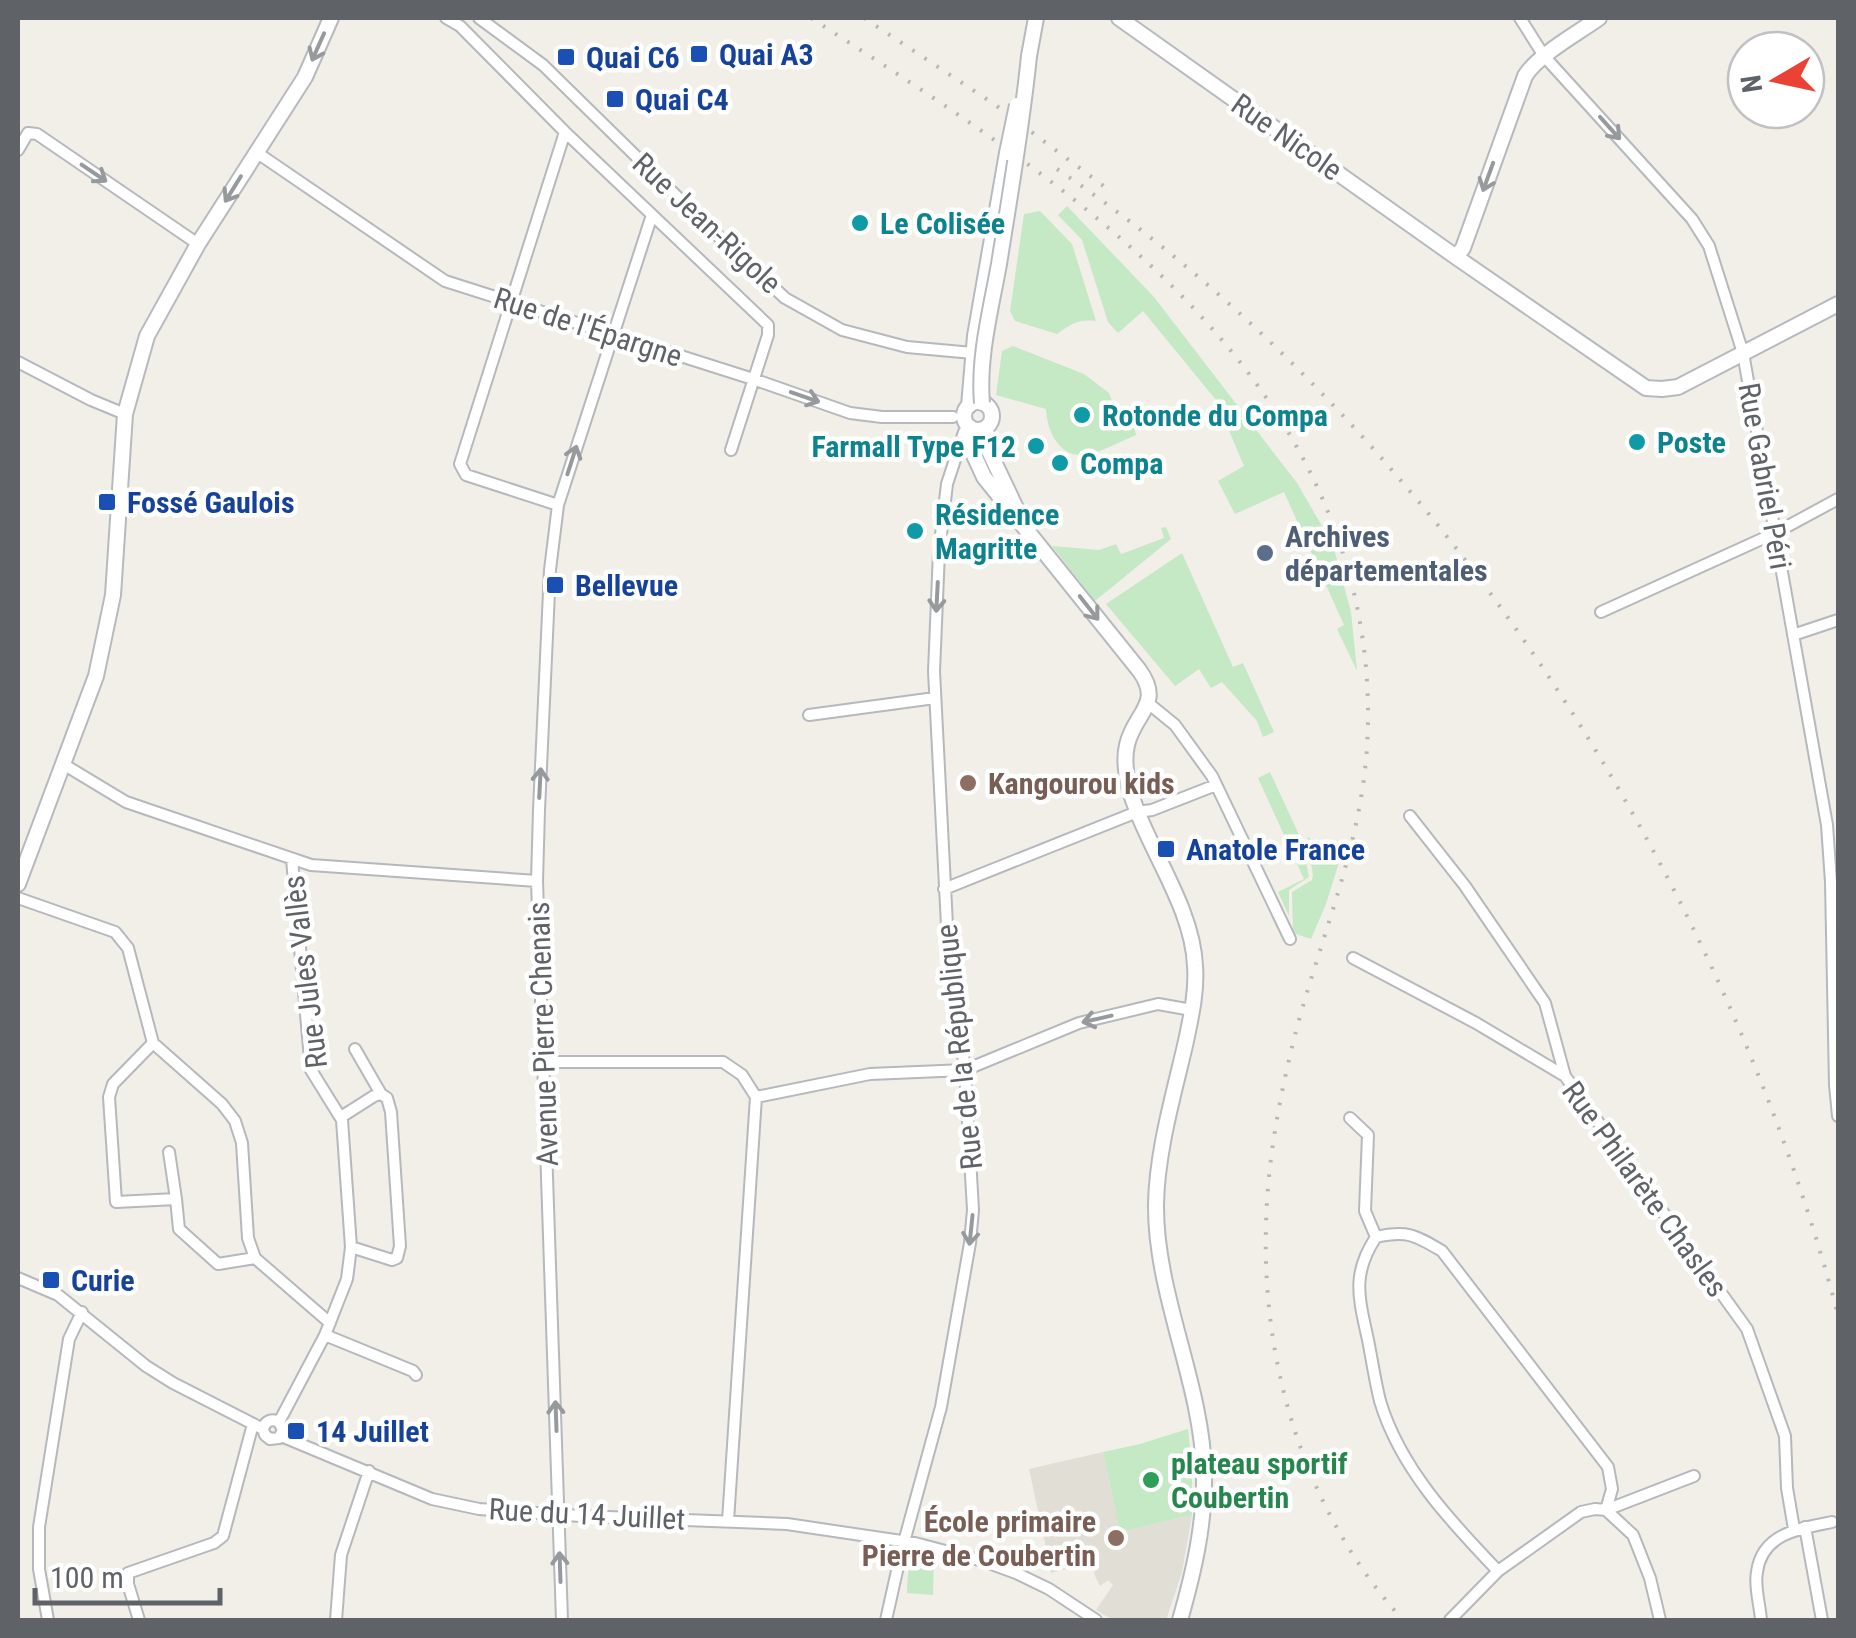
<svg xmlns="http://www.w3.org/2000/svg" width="1856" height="1638" font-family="'Roboto Condensed',sans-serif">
<rect width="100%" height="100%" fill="#f1efe8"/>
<path fill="#e1ded6" d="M 1103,1452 L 1120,1532 L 1192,1515 L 1182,1572 L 1166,1620 L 1113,1620 L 1096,1610 L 1113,1585 L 1108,1580 L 1100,1586 L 1095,1576 L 1092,1562 L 1051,1573 L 1050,1565 L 1047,1565 L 1049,1562 L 1029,1469 Z"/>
<path fill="#c5e8c5" d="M 1067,206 L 1154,297 L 1297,483 L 1333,545 L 1351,612 L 1357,671 L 1337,629 L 1344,625 L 1284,492 L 1235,514 L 1218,481 L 1244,466 L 1216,400 L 1143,311 L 1118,333 L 1108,322 L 1082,240 L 1058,215 Z
M 1040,211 L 1072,244 L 1096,321 C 1078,319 1071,324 1057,334 L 1015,321 L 1010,311 L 1024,214 Z
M 1013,346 L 1084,374 L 1109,393 L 1116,411 L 1134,426 L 1136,435 C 1121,441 1106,450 1090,454 C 1061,461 1047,433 1046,409 L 996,395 L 1002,351 Z
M 1166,527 L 1171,539 L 1095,601 L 1052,546 L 1099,550 L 1116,544 L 1121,554 L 1164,538 L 1161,528 Z
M 1182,553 L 1233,667 L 1243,663 L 1274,732 L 1263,737 L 1257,721 L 1222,682 L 1211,688 L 1199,669 L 1175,686 L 1106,604 Z
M 1270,772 L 1301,839 L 1309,877 L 1289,890 L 1289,916 L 1278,892 L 1304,879 L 1258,778 Z
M 1309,837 L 1322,864 L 1341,856 L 1326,904 L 1311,939 L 1293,933 L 1292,892 L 1312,880 L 1313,875 L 1307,838 Z
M 1188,1429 L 1192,1466 L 1192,1515 L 1120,1532 L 1103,1452 L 1140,1444 Z
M 918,1555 L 934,1559 L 933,1595 L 907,1593 C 908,1579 906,1565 918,1555 Z"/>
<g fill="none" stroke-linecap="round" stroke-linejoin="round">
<g stroke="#b5b8bc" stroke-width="14">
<path id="street" d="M 446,18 L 460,26 L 565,132 L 768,325 L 768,335 L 731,450
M 479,18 L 543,65 L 701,220 L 785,298 L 842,330 L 907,347 L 973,353
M 1520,18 L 1544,56 L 1692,219 L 1709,246 L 1743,353 L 1827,825 L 1831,882 L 1835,1085 L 1838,1116
M 18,150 L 28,133 L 37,134 L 198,244
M 256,152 L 445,281 L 753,379 L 850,413 L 882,417 L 953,417
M 18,362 L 91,400 L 125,414
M 558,505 L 466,475 L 460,464 L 565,132
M 1601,612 L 1775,533 L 1838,499
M 1793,635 L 1838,620
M 1148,703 L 1175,725 L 1212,776 L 1290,939
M 809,715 L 935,698
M 63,764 L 126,802 L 311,865 L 537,881
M 1410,816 L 1465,886 L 1545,1003 L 1565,1076
M 944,889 L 1137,812 L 1152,810 L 1216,785
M 18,898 L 115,932 L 128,948 L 153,1043 L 222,1104 L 235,1121 L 242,1143 L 248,1238 L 255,1258 L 330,1323
M 1353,958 L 1476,1023 L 1565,1076 L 1747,1329 L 1785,1436 L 1787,1488 L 1794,1529
M 153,1043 L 113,1084 L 109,1097 L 116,1202 L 176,1199 L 179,1229 L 218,1264 L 255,1258
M 355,1049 L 381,1094
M 544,1062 L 723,1062 L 742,1075 L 756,1097 L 870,1074 L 965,1070 L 1079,1023 L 1158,1004 L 1192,1010
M 341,1117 L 374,1096 L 381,1094 L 387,1098 L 391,1112 L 400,1246 L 397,1258 L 392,1260 L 351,1247
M 1350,1118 L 1368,1135 L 1365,1211 L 1376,1237
M 169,1152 L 176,1199
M 18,1278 L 58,1295 L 146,1366 L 173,1383 L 263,1429 L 265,1435 L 270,1439 L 279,1438 L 283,1430 L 279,1422 C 272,1418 265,1421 263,1429
M 325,1335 L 413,1371 L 416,1375
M 279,1422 L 325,1335 L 347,1279 L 351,1247 L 342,1120 L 311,1070 L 292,859
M 281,1436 L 432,1499 L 479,1509 L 581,1516 L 787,1524 L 915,1543 L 983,1561 L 1016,1573 L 1049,1589 L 1096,1620
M 1606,1510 L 1694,1476
M 728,1521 L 756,1097
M 1805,1527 L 1822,1620
M 1498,1571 C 1451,1522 1400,1468 1380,1401 C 1375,1381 1372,1360 1368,1340 C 1359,1298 1351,1275 1376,1237 C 1407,1230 1415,1235 1442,1251 L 1608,1467 L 1612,1489 L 1606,1510
M 48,1620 L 39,1569 L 39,1527 L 69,1339 L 82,1312
M 139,1620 L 128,1584 L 128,1573 L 214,1543 L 223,1536 L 253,1424
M 336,1620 L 341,1555 L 369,1471
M 562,1620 L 537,881 L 539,810 L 550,570 L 558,505 L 652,215
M 886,1620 L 901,1553 L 941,1407 L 970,1243 L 973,1210 L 965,1070 L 948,945 L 934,671 L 939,552 L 947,484 L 964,432
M 1450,1620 L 1498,1571 L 1581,1512 L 1595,1509 L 1606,1510 L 1633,1535 L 1650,1578 L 1660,1620
M 1761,1620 C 1760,1605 1754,1586 1757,1572 C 1762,1533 1801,1528 1832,1522"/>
</g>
<g stroke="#b6babf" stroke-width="18">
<path id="secondary" d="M 1119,18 L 1456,257 L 1646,388 L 1662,389 L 1678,387 L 1838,304
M 1029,56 L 1036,18
M 1456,257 L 1463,248 L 1525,76 C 1538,55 1578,33 1599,18
M964 416a14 14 0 1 1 28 0a14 14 0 1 1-28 0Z
M 969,406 L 975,336 L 1007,153
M 970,427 L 967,440 L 984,477 L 1139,670 C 1164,704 1134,713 1127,745 C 1122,767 1129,791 1137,811 C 1156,860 1193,913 1195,966 C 1197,991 1191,1017 1186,1041 C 1174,1094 1157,1150 1156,1204 C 1155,1294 1202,1383 1204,1472 C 1205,1524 1194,1571 1180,1620
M 986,428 L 989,451 L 1016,508
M 18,884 L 96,676 L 113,595 L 125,414 L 147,336 L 198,244 L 305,77 L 331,18"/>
</g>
<use href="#street" stroke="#fff" stroke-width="10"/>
<use href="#secondary" stroke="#fff" stroke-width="14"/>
<path stroke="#b6b7b8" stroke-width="4" stroke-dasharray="2.5 12" stroke-linecap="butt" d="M 811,18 C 981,128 1180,252 1287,430 C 1345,527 1374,634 1367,747 C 1361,845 1321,937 1296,1031 C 1280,1094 1267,1162 1266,1227 C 1262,1369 1307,1515 1403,1620
M 864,18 L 994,104 L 1109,190
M 1057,169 C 1437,426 1722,875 1838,1315"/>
<g stroke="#b6babf" stroke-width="18" stroke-linecap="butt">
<path id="secondary-bridge" d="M 1007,153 L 1017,105
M 982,403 C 978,357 991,309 999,264 C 1010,195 1022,126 1029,56"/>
</g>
<use href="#secondary-bridge" stroke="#fff" stroke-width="14"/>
</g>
<defs><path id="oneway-shaft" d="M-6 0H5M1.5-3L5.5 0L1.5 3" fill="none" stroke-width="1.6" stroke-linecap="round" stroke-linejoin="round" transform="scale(2.5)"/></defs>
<g stroke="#979a9d">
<use href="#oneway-shaft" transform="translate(318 47) rotate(114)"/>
<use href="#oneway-shaft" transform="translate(1610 128) rotate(48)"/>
<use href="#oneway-shaft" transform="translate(94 173) rotate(34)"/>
<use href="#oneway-shaft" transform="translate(1488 177) rotate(110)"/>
<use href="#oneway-shaft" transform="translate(233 189) rotate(122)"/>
<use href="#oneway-shaft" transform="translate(805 397) rotate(19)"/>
<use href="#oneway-shaft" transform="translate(572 460) rotate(-72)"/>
<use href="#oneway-shaft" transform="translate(937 597) rotate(93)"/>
<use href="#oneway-shaft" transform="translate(1089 608) rotate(52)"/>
<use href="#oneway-shaft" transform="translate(540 783) rotate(-87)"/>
<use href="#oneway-shaft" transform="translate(1097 1019) rotate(167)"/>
<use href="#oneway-shaft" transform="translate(971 1230) rotate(96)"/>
<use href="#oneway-shaft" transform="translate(556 1416) rotate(-92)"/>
<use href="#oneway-shaft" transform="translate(560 1567) rotate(-92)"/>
</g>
<g fill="#1a4fb4" stroke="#fff" stroke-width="4">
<rect x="689" y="44" width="20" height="20" rx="5"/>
<rect x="556" y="47" width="20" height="20" rx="5"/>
<rect x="605" y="89" width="20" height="20" rx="5"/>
<rect x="97" y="492" width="20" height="20" rx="5"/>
<rect x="545" y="575" width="20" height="20" rx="5"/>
<rect x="1156" y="839" width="20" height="20" rx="5"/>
<rect x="41" y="1270" width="20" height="20" rx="5"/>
<rect x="286" y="1421" width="20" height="20" rx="5"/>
</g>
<g fill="#0f9aa8" stroke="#fff" stroke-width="4">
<circle cx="860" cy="223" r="10"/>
<circle cx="1082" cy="415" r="10"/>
<circle cx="1637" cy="442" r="10"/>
<circle cx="1036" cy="446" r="10"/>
<circle cx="1060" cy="463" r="10"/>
<circle cx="915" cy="531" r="10"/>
</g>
<circle fill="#5c6f8a" stroke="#fff" stroke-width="4" cx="1265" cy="553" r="10"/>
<g fill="#8d6e63" stroke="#fff" stroke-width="4">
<circle cx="968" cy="783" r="10"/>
<circle cx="1116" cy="1538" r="10"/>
</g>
<circle fill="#2e9e5b" stroke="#fff" stroke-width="4" cx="1151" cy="1480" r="10"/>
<g text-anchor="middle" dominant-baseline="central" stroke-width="9" stroke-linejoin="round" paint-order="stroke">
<g font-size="30" font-weight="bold" fill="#164399" stroke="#fff" text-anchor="start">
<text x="719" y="54">Quai A3</text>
<text x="586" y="57">Quai C6</text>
<text x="635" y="99">Quai C4</text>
<text x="127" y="502">Fossé Gaulois</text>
<text x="575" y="585">Bellevue</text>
<text x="1186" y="849">Anatole France</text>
<text x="71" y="1280">Curie</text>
<text x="316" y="1431">14 Juillet</text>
</g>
<g font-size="30" fill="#5f6368" stroke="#fff">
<text transform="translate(1287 137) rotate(35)">Rue Nicole</text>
<text transform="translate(707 223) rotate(43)">Rue Jean-Rigole</text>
<text transform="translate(588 327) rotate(18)">Rue de l'Épargne</text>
<text transform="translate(1765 476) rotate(80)">Rue Gabriel Péri</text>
<text transform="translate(305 972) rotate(-97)">Rue Jules Vallès</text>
<text transform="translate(543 1034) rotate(-92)">Avenue Pierre Chenais</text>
<text transform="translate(959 1047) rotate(-96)">Rue de la République</text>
<text transform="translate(1645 1189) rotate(54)">Rue Philarète Chasles</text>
<text transform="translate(587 1514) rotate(3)">Rue du 14 Juillet</text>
</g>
<g font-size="30" font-weight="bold" fill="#0d838f" stroke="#fff" text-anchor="start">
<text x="880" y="223">Le Colisée</text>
<text x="1102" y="415">Rotonde du Compa</text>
<text x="1657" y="442">Poste</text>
<text x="1016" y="446" text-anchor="end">Farmall Type F12</text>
<text x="1080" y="463">Compa</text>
<text x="935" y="514">Résidence<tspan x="935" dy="34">Magritte</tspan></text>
</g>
<g font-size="30" font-weight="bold" fill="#4e5e75" stroke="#fff" text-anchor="start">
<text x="1285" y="536">Archives<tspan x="1285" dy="34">départementales</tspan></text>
</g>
<g font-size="30" font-weight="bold" fill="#785e54" stroke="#fff" text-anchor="start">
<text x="988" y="783">Kangourou kids</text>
<text x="1096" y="1521" text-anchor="end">École primaire<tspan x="1096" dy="34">Pierre de Coubertin</tspan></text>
</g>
<g font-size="30" font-weight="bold" fill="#27864d" stroke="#fff" text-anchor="start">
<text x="1171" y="1463">plateau sportif<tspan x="1171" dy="34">Coubertin</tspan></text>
</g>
</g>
<rect width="1856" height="1638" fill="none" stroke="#5f6368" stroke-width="40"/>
<g transform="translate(1776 80) rotate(261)"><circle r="48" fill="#ffffff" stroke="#bfc1c3" stroke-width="2.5"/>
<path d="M0-8L18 38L0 25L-18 38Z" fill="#ea4335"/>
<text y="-15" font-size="28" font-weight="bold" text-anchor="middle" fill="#5f6368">N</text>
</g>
<path d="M35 1588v15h185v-15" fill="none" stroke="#5f6368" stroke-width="5"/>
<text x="50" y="1588" font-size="30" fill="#5f6368" stroke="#ffffff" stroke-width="8" paint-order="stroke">100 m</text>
</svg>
